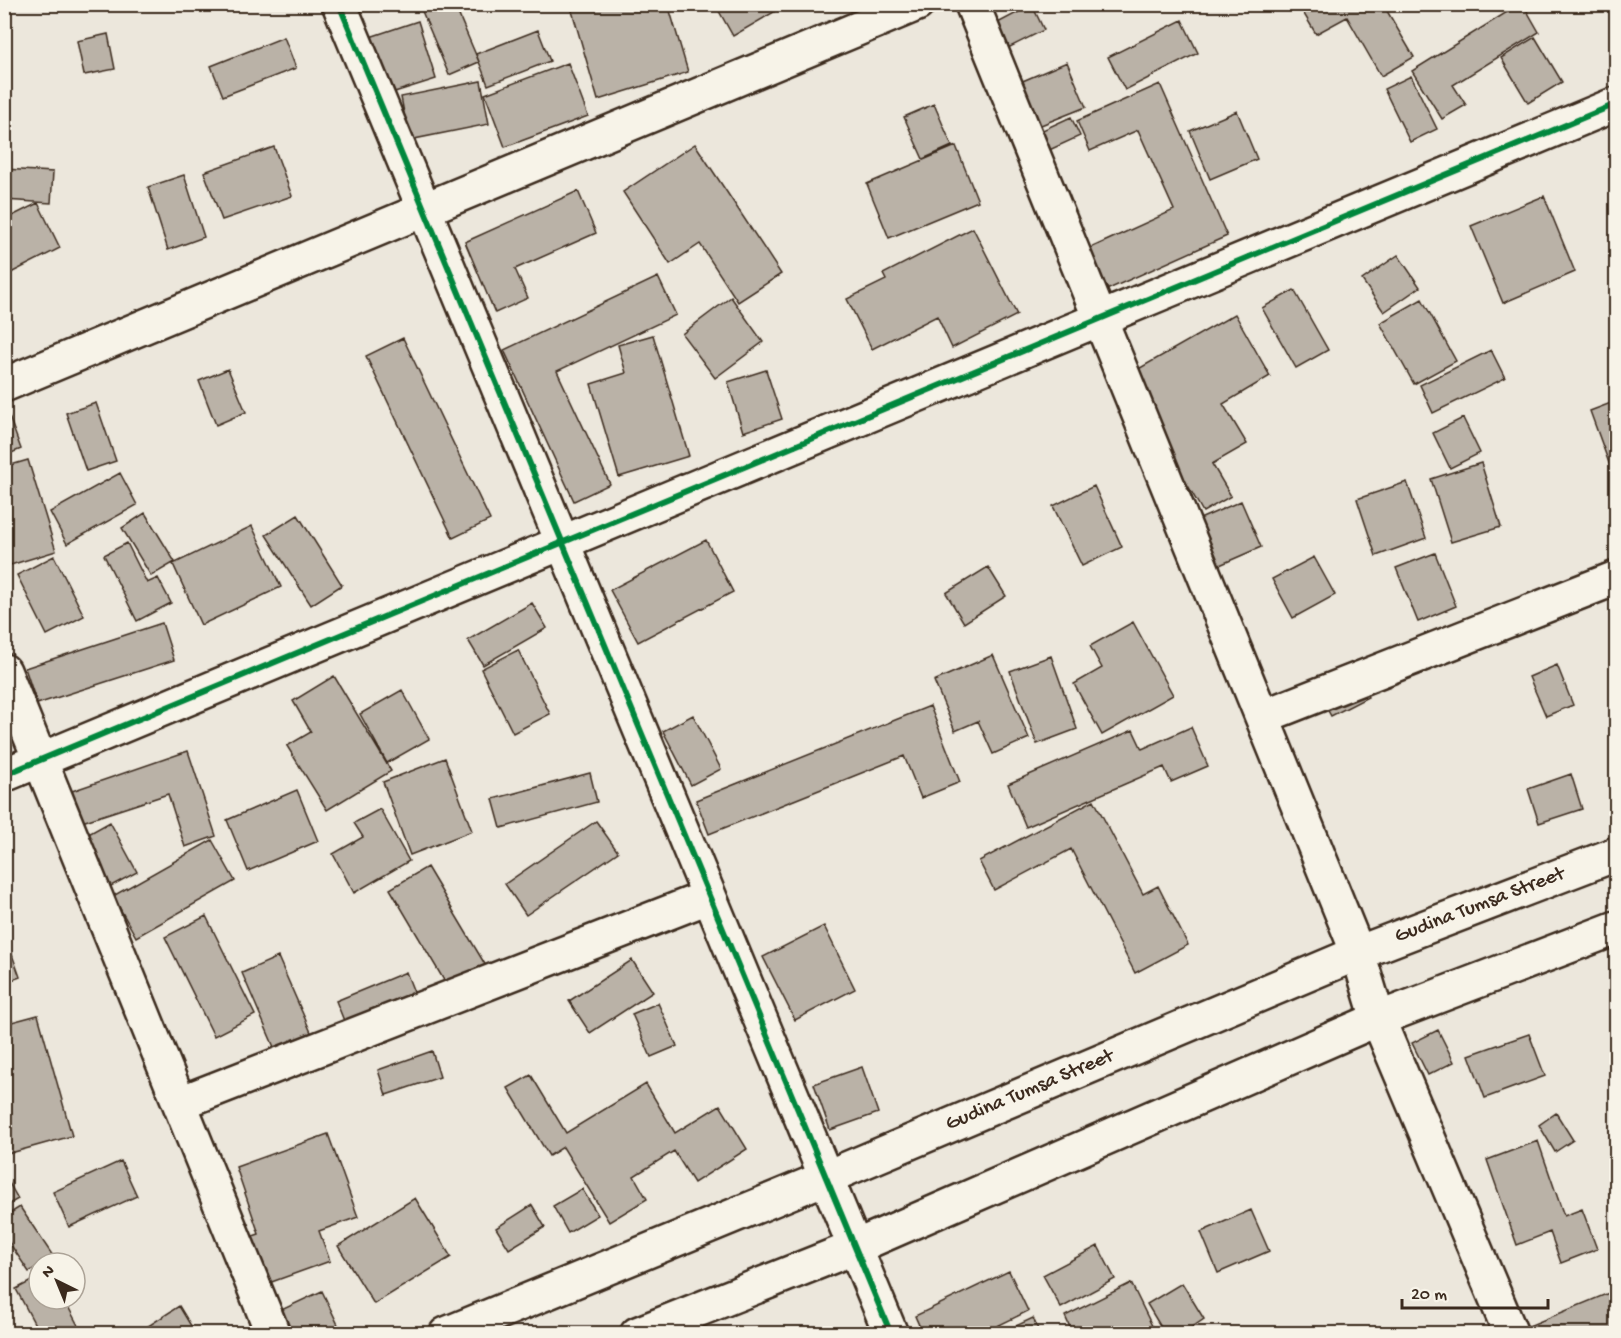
<svg xmlns="http://www.w3.org/2000/svg" width="1621" height="1338" font-family="'Gochi Hand',sans-serif">
<rect width="100%" height="100%" fill="#ece7dc"/>
<filter id="ink" filterUnits="userSpaceOnUse"><feTurbulence type="fractalNoise" baseFrequency=".0167" numOctaves="2"/><feDisplacementMap in="SourceGraphic" scale="12" xChannelSelector="R" yChannelSelector="G"/><feConvolveMatrix kernelMatrix="1 2 1 2 8 2 1 2 1" color-interpolation-filters="sRGB"/></filter>
<g filter="url(#ink)">
<path fill="#bab2a7" stroke="#3b2a1e" stroke-width="1.5" d="M 419,4 L 477,4 L 458,13 L 479,62 L 449,75 Z
M 570,4 L 668,4 L 688,72 L 598,100 Z
M 715,4 L 770,4 L 774,12 L 733,36 Z
M 1308,4 L 1383,4 L 1414,57 L 1381,76 L 1347,17 L 1316,34 L 1301,9 Z
M 1520,4 L 1523,4 L 1539,32 L 1453,85 L 1466,105 L 1442,119 L 1412,71 Z
M 1032,5 L 1044,30 L 1002,51 L 990,27 Z
M 1182,20 L 1198,53 L 1125,90 L 1108,57 Z
M 418,21 L 436,79 L 385,95 L 367,38 Z
M 538,30 L 550,61 L 488,85 L 476,54 Z
M 108,34 L 115,69 L 84,75 L 77,41 Z
M 284,37 L 296,68 L 223,96 L 211,66 Z
M 1535,37 L 1562,82 L 1528,103 L 1501,58 Z
M 1067,62 L 1086,107 L 1036,127 L 1018,83 Z
M 568,63 L 588,116 L 505,147 L 485,94 Z
M 1411,76 L 1437,129 L 1410,142 L 1384,89 Z
M 481,81 L 489,124 L 409,140 L 401,97 Z
M 1160,84 L 1227,236 L 1102,292 L 1084,251 L 1174,210 L 1138,130 L 1090,151 L 1077,121 Z
M 934,104 L 952,146 L 923,159 L 904,117 Z
M 1237,111 L 1257,159 L 1210,179 L 1190,131 Z
M 1071,117 L 1080,136 L 1045,152 L 1036,133 Z
M 695,144 L 781,274 L 738,302 L 700,244 L 670,264 L 623,192 Z
M 956,146 L 978,201 L 889,238 L 867,184 Z
M 274,147 L 292,196 L 222,220 L 204,172 Z
M 4,169 L 53,172 L 51,203 L 4,200 Z
M 184,175 L 204,237 L 168,250 L 148,187 Z
M 578,191 L 596,233 L 515,269 L 528,298 L 495,313 L 465,242 Z
M 1544,196 L 1575,272 L 1503,303 L 1471,226 Z
M 38,203 L 60,248 L 7,275 L 4,270 L 4,220 Z
M 973,228 L 1017,315 L 952,348 L 937,316 L 872,349 L 847,299 L 886,280 L 883,274 Z
M 1398,255 L 1420,287 L 1384,312 L 1362,280 Z
M 658,277 L 676,315 L 557,371 L 610,484 L 574,501 L 504,350 Z
M 1294,290 L 1328,350 L 1296,368 L 1262,308 Z
M 731,297 L 763,342 L 715,378 L 682,334 Z
M 1422,299 L 1456,361 L 1414,384 L 1380,323 Z
M 1235,314 L 1270,376 L 1223,404 L 1247,444 L 1212,464 L 1231,496 L 1203,512 L 1126,376 Z
M 653,335 L 689,456 L 619,477 L 591,384 L 626,373 L 618,345 Z
M 403,338 L 490,520 L 453,538 L 366,356 Z
M 1491,350 L 1505,378 L 1433,413 L 1420,385 Z
M 228,369 L 246,412 L 216,425 L 199,381 Z
M 766,370 L 782,419 L 743,432 L 728,382 Z
M 1616,401 L 1616,473 L 1613,474 L 1590,411 Z
M 96,403 L 116,461 L 86,471 L 66,413 Z
M 8,414 L 21,449 L 4,456 L 4,415 Z
M 1463,418 L 1480,453 L 1450,468 L 1433,433 Z
M 28,460 L 56,551 L 4,567 L 4,467 Z
M 1481,463 L 1501,527 L 1451,542 L 1431,479 Z
M 120,473 L 137,505 L 67,544 L 50,512 Z
M 1407,482 L 1426,538 L 1376,556 L 1357,499 Z
M 1094,486 L 1122,547 L 1082,566 L 1053,506 Z
M 1241,501 L 1261,547 L 1206,571 L 1186,525 Z
M 145,513 L 175,562 L 151,576 L 122,528 Z
M 298,515 L 342,585 L 311,605 L 266,535 Z
M 252,526 L 281,587 L 201,625 L 173,564 Z
M 706,540 L 733,592 L 638,642 L 610,590 Z
M 127,543 L 147,583 L 158,578 L 171,603 L 137,621 L 104,555 Z
M 1435,553 L 1456,606 L 1418,622 L 1396,568 Z
M 54,556 L 84,616 L 47,635 L 17,575 Z
M 1314,557 L 1335,595 L 1293,618 L 1272,579 Z
M 988,567 L 1006,596 L 964,623 L 946,593 Z
M 532,603 L 547,628 L 483,665 L 468,640 Z
M 1133,622 L 1173,695 L 1102,735 L 1074,684 L 1102,668 L 1090,646 Z
M 162,623 L 174,660 L 37,704 L 25,668 Z
M 518,650 L 550,714 L 513,733 L 481,669 Z
M 993,655 L 1029,738 L 993,754 L 978,721 L 955,731 L 934,681 Z
M 1051,656 L 1077,729 L 1037,744 L 1010,671 Z
M 1557,665 L 1573,705 L 1546,716 L 1529,677 Z
M 334,676 L 391,771 L 327,810 L 287,746 L 311,732 L 293,701 Z
M 1358,679 L 1368,697 L 1331,716 L 1321,698 Z
M 402,690 L 429,739 L 387,763 L 360,714 Z
M 930,706 L 960,782 L 921,798 L 904,756 L 709,834 L 696,800 Z
M 693,715 L 721,769 L 691,785 L 663,731 Z
M 1191,727 L 1208,766 L 1171,782 L 1164,767 L 1026,827 L 1008,784 L 1133,730 L 1142,749 Z
M 188,751 L 216,836 L 185,847 L 168,794 L 82,822 L 72,791 Z
M 445,758 L 472,831 L 410,855 L 383,782 Z
M 590,773 L 597,802 L 501,828 L 493,799 Z
M 1571,774 L 1582,809 L 1539,823 L 1528,789 Z
M 297,790 L 318,841 L 248,871 L 227,820 Z
M 1094,800 L 1143,894 L 1158,886 L 1188,945 L 1135,973 L 1071,849 L 994,890 L 979,861 Z
M 380,809 L 409,861 L 354,893 L 333,854 L 363,837 L 354,823 Z
M 596,821 L 618,852 L 526,915 L 505,884 Z
M 110,822 L 137,872 L 111,886 L 83,837 Z
M 212,840 L 235,881 L 136,937 L 113,896 Z
M 427,867 L 492,976 L 455,999 L 390,889 Z
M 206,916 L 255,1015 L 214,1036 L 165,937 Z
M 824,926 L 855,989 L 795,1020 L 763,957 Z
M 4,932 L 20,977 L 4,983 Z
M 278,957 L 313,1037 L 277,1054 L 242,973 Z
M 632,960 L 653,992 L 590,1033 L 569,1001 Z
M 406,972 L 423,1015 L 353,1043 L 336,1001 Z
M 658,1003 L 677,1046 L 651,1057 L 632,1014 Z
M 38,1015 L 72,1136 L 7,1154 L 4,1144 L 4,1024 Z
M 1438,1030 L 1454,1062 L 1428,1075 L 1412,1043 Z
M 1529,1034 L 1545,1076 L 1485,1098 L 1469,1055 Z
M 432,1051 L 440,1077 L 386,1095 L 378,1070 Z
M 862,1067 L 878,1113 L 830,1130 L 814,1084 Z
M 531,1075 L 566,1133 L 646,1084 L 675,1133 L 720,1105 L 747,1149 L 694,1183 L 674,1151 L 634,1176 L 647,1199 L 609,1222 L 563,1147 L 549,1156 L 508,1088 Z
M 1556,1113 L 1573,1140 L 1555,1152 L 1539,1125 Z
M 328,1134 L 358,1217 L 319,1231 L 330,1261 L 266,1284 L 250,1237 L 259,1234 L 236,1167 Z
M 1538,1141 L 1564,1216 L 1582,1209 L 1597,1249 L 1561,1263 L 1550,1232 L 1517,1245 L 1487,1160 Z
M 121,1161 L 137,1196 L 69,1227 L 53,1192 Z
M 4,1174 L 18,1199 L 4,1207 Z
M 582,1189 L 598,1215 L 568,1233 L 553,1206 Z
M 415,1198 L 451,1257 L 374,1304 L 338,1246 Z
M 532,1205 L 545,1227 L 509,1249 L 496,1228 Z
M 20,1207 L 53,1256 L 29,1272 L 4,1235 L 4,1217 Z
M 1251,1210 L 1269,1251 L 1218,1273 L 1201,1232 Z
M 1098,1246 L 1115,1279 L 1061,1308 L 1043,1275 Z
M 1009,1271 L 1028,1311 L 981,1334 L 923,1334 L 915,1316 Z
M 39,1277 L 39,1299 L 64,1299 L 82,1333 L 40,1334 L 16,1289 Z
M 1131,1283 L 1156,1334 L 1073,1334 L 1065,1316 Z
M 1182,1283 L 1204,1319 L 1182,1334 L 1165,1334 L 1147,1304 Z
M 1616,1290 L 1616,1334 L 1512,1334 L 1512,1333 Z
M 322,1291 L 340,1329 L 330,1334 L 269,1334 L 262,1319 Z
M 179,1306 L 196,1334 L 136,1334 Z
M 1033,1318 L 1040,1334 L 999,1334 Z"/>
<g fill="none" stroke-linecap="round" stroke-linejoin="round">
<g stroke="#3b2a1e" stroke-width="38">
<path id="minor" d="M 339,4 L 891,1334
M 972,4 L 1358,953 L 1378,1019 L 1511,1334
M 4,385 L 917,4
M 4,671 L 273,1334
M 1262,717 L 1616,578
M 4,775 L 1616,104
M 180,1103 L 708,897"/>
</g>
<g stroke="#3b2a1e" stroke-width="38">
<path id="tertiary" d="M 446,1334 L 825,1178 L 1358,953 L 1616,854
M 637,1334 L 853,1248 L 1378,1019 L 1616,928"/>
</g>
<use href="#minor" stroke="#f7f3e8" stroke-width="33"/>
<use href="#tertiary" stroke="#f7f3e8" stroke-width="33"/>
<g stroke="#f7f3e8" stroke-width="10">
<path id="cycleway" d="M 339,4 L 891,1334
M 4,775 L 1616,104"/>
</g>
<use href="#cycleway" stroke="#00873e" stroke-width="6"/>
</g>
</g>
<g text-anchor="middle" dominant-baseline="central" stroke-width="5" stroke-linejoin="round" paint-order="stroke">
<g font-size="21" fill="#3b2a1e" stroke="#f7f3e8">
<text transform="translate(1480 906) rotate(-21)">Gudina Tumsa Street</text>
<text transform="translate(1030 1091) rotate(-23)">Gudina Tumsa Street</text>
</g>
</g>
<rect width="1621" height="1338" fill="none" stroke="#f7f3e8" stroke-width="24"/>
<rect x="12" y="12" width="1597" height="1314" fill="none" stroke="#3b2a1e" stroke-width="2" filter="url(#ink)"/>
<g transform="translate(57 1281) rotate(317)"><circle r="28" fill="#f7f3e8" stroke="#aca397" stroke-width="1.5"/>
<path d="M0-4.5L10 22L0 15L-10 22Z" fill="#3b2a1e"/>
<text y="-9" font-size="16" font-weight="bold" text-anchor="middle" fill="#3b2a1e">N</text>
</g>
<path d="M1402 1299v9h146v-9" fill="none" stroke="#3b2a1e" stroke-width="3"/>
<text x="1411" y="1299" font-size="18" fill="#3b2a1e" stroke="#f7f3e8" stroke-width="4.5" paint-order="stroke">20 m</text>
</svg>
